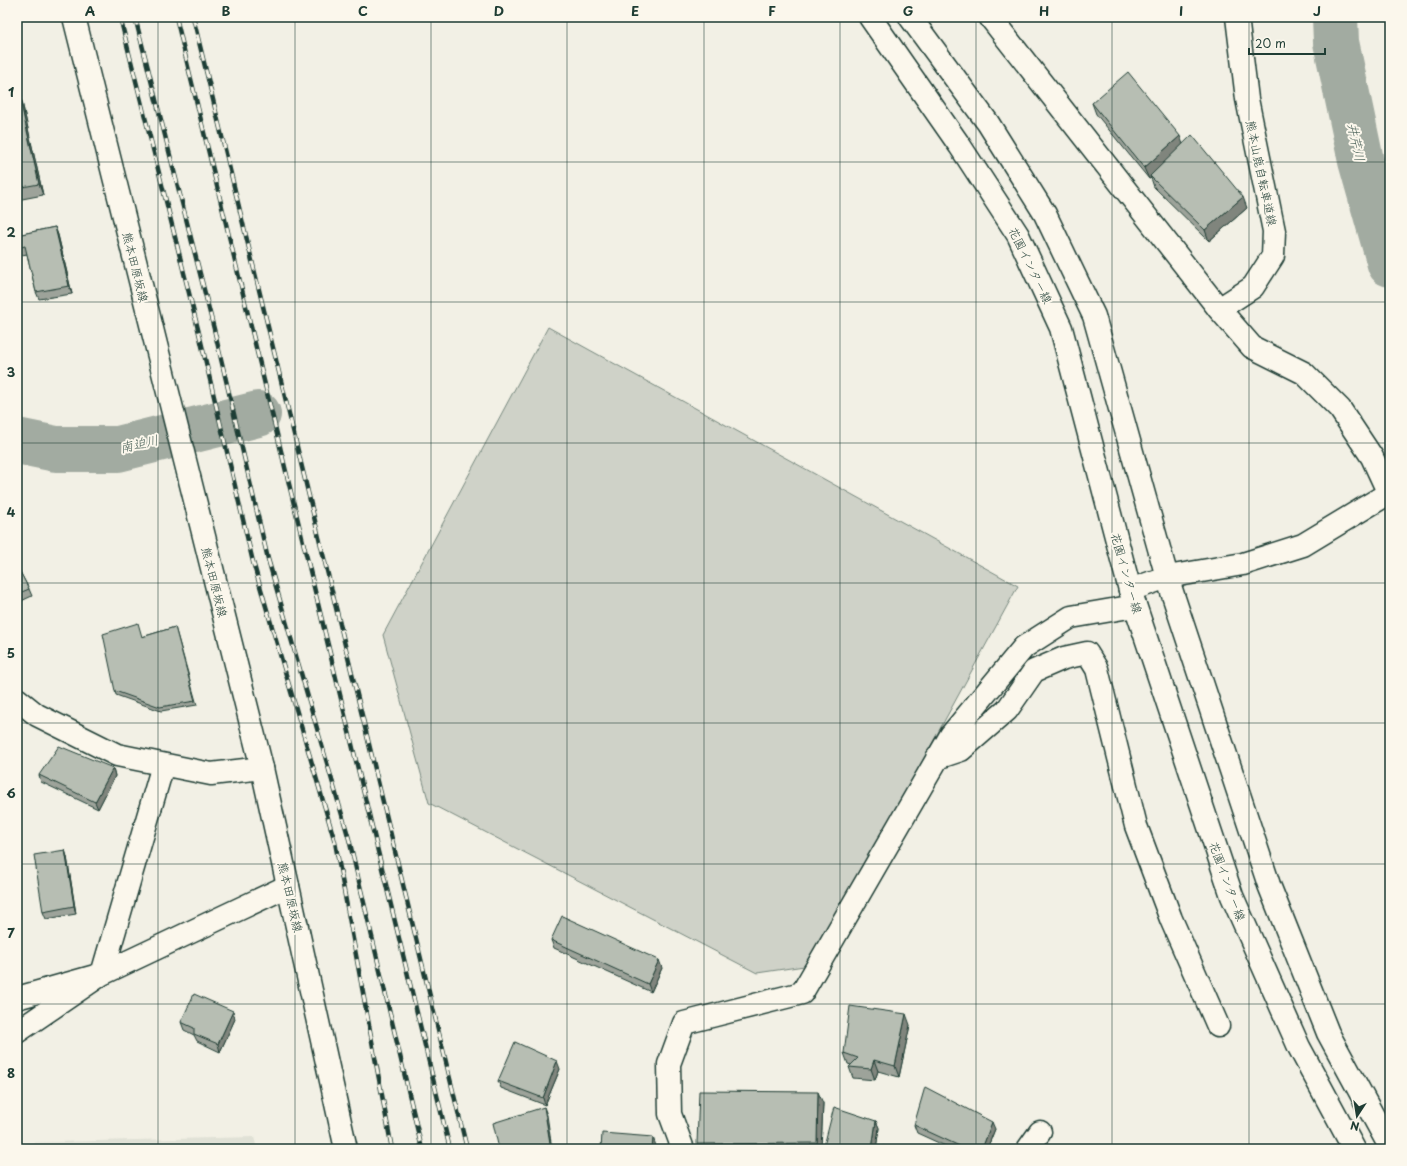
<svg xmlns="http://www.w3.org/2000/svg" width="1407" height="1166" font-family="'Playpen Sans','Klee One',sans-serif">
<rect width="100%" height="100%" fill="#f2f0e5"/>
<filter id="ink" filterUnits="userSpaceOnUse"><feTurbulence type="fractalNoise" baseFrequency=".025" numOctaves="2"/><feDisplacementMap in="SourceGraphic" scale="8" xChannelSelector="R" yChannelSelector="G"/><feConvolveMatrix kernelMatrix="1 2 1 2 8 2 1 2 1" color-interpolation-filters="sRGB"/></filter>
<g filter="url(#ink)">
<path fill="#e0e1d6" d="M 254,1137 L 257,1149 L 17,1149 L 17,1143 Z"/>
<path fill="#cfd2c8" stroke="#77887e" d="M 548,327 L 1018,586 L 811,965 L 757,973 L 429,803 L 383,635 Z"/>
<g fill="none" stroke-linecap="round" stroke-linejoin="round">
<path stroke="#a2aba1" stroke-width="46" d="M 1335,17 L 1336,42 L 1361,161 L 1390,264
M 17,441 L 56,449 L 118,449 L 258,414"/>
<g stroke="#1f3d34" stroke-width="25">
<path id="minor" d="M 17,699 L 37,715 L 117,755 L 211,774 L 262,768
M 937,758 L 961,750 L 1007,710 L 1034,671 L 1064,658 L 1087,653 L 1097,669 L 1136,826 L 1171,919 L 1218,1026
M 17,998 L 102,974 L 288,886
M 17,1032 L 102,974 L 163,765
M 683,1149 L 670,1114 L 669,1064 L 684,1023 L 802,993 L 951,735 L 1024,647 L 1071,617 L 1135,606
M 1028,1149 L 1040,1132"/>
</g>
<g stroke="#1f3d34" stroke-width="25">
<path id="tertiary" d="M 990,17 L 1219,309
M 1130,590 L 1167,577 L 1243,564 L 1303,545 L 1389,493"/>
</g>
<g stroke="#1f3d34" stroke-width="25">
<path id="secondary" d="M 870,17 L 960,146 L 1018,235 L 1061,328 L 1130,590 L 1232,896 L 1299,1047 L 1354,1149
M 910,17 L 988,123 L 1045,214 L 1094,316 L 1167,577 L 1269,885 L 1328,1033 L 1390,1147
M 1237,17 L 1247,99 L 1274,231 L 1273,256 L 1253,287 L 1219,309 L 1252,347 L 1304,373 L 1340,409 L 1372,457 L 1390,496"/>
</g>
<g stroke="#1f3d34" stroke-width="25">
<path id="primary" d="M 74,17 L 262,768 L 346,1149"/>
</g>
<use href="#minor" stroke="#fbf7ec" stroke-width="22"/>
<use href="#tertiary" stroke="#fbf7ec" stroke-width="22"/>
<use href="#secondary" stroke="#fbf7ec" stroke-width="22"/>
<use href="#primary" stroke="#fbf7ec" stroke-width="22"/>
<g stroke="#1f3d34" stroke-width="4.5">
<path id="rail" d="M 120,17 L 199,333 L 253,562 L 335,842 L 392,1149
M 135,17 L 214,329 L 268,559 L 349,839 L 422,1149
M 176,17 L 450,1149
M 193,17 L 467,1149"/>
</g>
<use href="#rail" stroke="#fbf7ec" stroke-width="3" stroke-dasharray="9" stroke-linecap="butt"/>
</g>
<path fill="#9da39a" stroke="#1f3d34" d="M 17,91 L 22,102 L 43,195 L 17,200 Z
M 1092,103 L 1183,144 L 1247,208 L 1209,241 L 1154,187 L 1151,178 L 1149,179 L 1096,114 Z
M 55,227 L 58,235 L 72,294 L 39,299 L 36,292 L 27,254 L 17,256 L 17,235 Z
M 17,566 L 29,589 L 32,596 L 17,603 Z
M 175,627 L 197,705 L 161,711 L 116,695 L 115,691 L 142,637 Z
M 113,768 L 115,776 L 98,809 L 41,782 L 39,775 Z
M 65,850 L 67,857 L 76,914 L 46,919 L 43,912 Z
M 551,940 L 662,968 L 651,992 L 554,948 Z
M 235,1019 L 220,1052 L 197,1041 L 194,1035 L 184,1030 L 181,1022 Z
M 910,1025 L 899,1077 L 878,1071 L 875,1080 L 853,1078 L 849,1067 L 851,1065 L 848,1064 L 844,1053 Z
M 560,1069 L 545,1105 L 501,1088 L 498,1081 Z
M 823,1103 L 821,1149 L 698,1149 L 697,1144 Z
M 876,1121 L 879,1128 L 876,1149 L 825,1149 L 824,1146 Z
M 914,1125 L 995,1129 L 987,1149 L 952,1149 L 917,1133 Z"/>
<path fill="#80857d" stroke="#1f3d34" d="M 18,91 L 22,102 L 43,195 L 39,184 Z
M 1180,136 L 1184,147 L 1150,176 L 1151,178 L 1149,179 L 1144,168 Z
M 1243,197 L 1247,208 L 1209,241 L 1205,230 Z
M 55,227 L 58,235 L 72,294 L 69,286 Z
M 113,768 L 115,776 L 98,809 L 95,802 Z
M 65,850 L 67,857 L 76,914 L 74,906 Z
M 659,960 L 662,968 L 651,992 L 648,984 Z
M 233,1011 L 235,1019 L 220,1052 L 218,1044 Z
M 906,1014 L 910,1025 L 899,1077 L 895,1066 Z
M 874,1060 L 878,1071 L 875,1080 L 871,1069 Z
M 557,1061 L 560,1069 L 545,1105 L 543,1098 Z
M 818,1092 L 823,1103 L 821,1149 L 819,1149 L 817,1143 Z
M 544,1107 L 547,1115 L 552,1149 L 551,1149 Z
M 876,1121 L 879,1128 L 876,1149 L 872,1149 Z
M 992,1122 L 995,1129 L 987,1149 L 982,1149 Z
M 653,1137 L 657,1149 L 652,1149 Z"/>
<path fill="#b7beb3" stroke="#1f3d34" d="M 1128,72 L 1180,136 L 1144,168 L 1092,103 Z
M 17,91 L 18,91 L 39,184 L 17,188 Z
M 1192,135 L 1243,197 L 1205,230 L 1150,176 Z
M 55,227 L 69,286 L 36,292 L 25,246 L 17,248 L 17,235 Z
M 17,566 L 29,589 L 17,594 Z
M 138,623 L 142,637 L 175,627 L 195,701 L 160,707 L 115,691 L 103,634 Z
M 59,746 L 113,768 L 95,802 L 39,775 Z
M 65,850 L 74,906 L 43,912 L 34,855 Z
M 562,916 L 659,960 L 648,984 L 551,940 Z
M 194,994 L 233,1011 L 218,1044 L 194,1034 L 194,1028 L 181,1022 Z
M 850,1006 L 906,1014 L 895,1066 L 874,1060 L 871,1069 L 849,1067 L 858,1058 L 844,1053 Z
M 515,1042 L 557,1061 L 543,1098 L 498,1081 Z
M 925,1087 L 992,1122 L 982,1149 L 966,1149 L 914,1125 Z
M 699,1091 L 818,1092 L 817,1143 L 697,1144 Z
M 544,1107 L 551,1149 L 499,1149 L 493,1123 Z
M 834,1107 L 876,1121 L 872,1149 L 836,1149 L 824,1146 Z
M 602,1133 L 653,1137 L 652,1149 L 601,1149 Z
M 883,1146 L 892,1149 L 882,1149 Z"/>
</g>
<path fill="none" stroke="#1f3d34" stroke-width="1" stroke-opacity="0.55" d="M 158,17 L 158,1149M 295,17 L 295,1149M 431,17 L 431,1149M 567,17 L 567,1149M 704,17 L 704,1149M 840,17 L 840,1149M 976,17 L 976,1149M 1112,17 L 1112,1149M 1249,17 L 1249,1149M 17,162 L 1390,162M 17,302 L 1390,302M 17,443 L 1390,443M 17,583 L 1390,583M 17,723 L 1390,723M 17,864 L 1390,864M 17,1004 L 1390,1004"/>
<g text-anchor="middle" dominant-baseline="central" stroke-width="4" stroke-linejoin="round" paint-order="stroke">
<g font-size="12" fill="#1f3d34" stroke="#fbf7ec">
<text transform="translate(1262 173) rotate(78)">熊本山鹿自転車道線</text>
<text transform="translate(1031 265) rotate(64)">花園インター線</text>
<text transform="translate(136 267) rotate(76)">熊本田原坂線</text>
<text transform="translate(1127 573) rotate(74)">花園インター線</text>
<text transform="translate(215 582) rotate(76)">熊本田原坂線</text>
<text transform="translate(1228 881) rotate(70)">花園インター線</text>
<text transform="translate(291 897) rotate(77)">熊本田原坂線</text>
</g>
<g font-size="13" font-style="italic" fill="#465e55" stroke="#fbf7ec">
<text transform="translate(1357 142) rotate(78)">井芹川</text>
<text transform="translate(139 443) rotate(-13)">南迫川</text>
</g>
</g>
<rect width="1407" height="1166" fill="none" stroke="#fbf7ec" stroke-width="44"/>
<g transform="translate(1357 1116) rotate(192)" stroke="#fbf7ec" stroke-width="3" paint-order="stroke">
<path d="M0-3L7 15L0 10L-7 15Z" fill="#1f3d34"/>
<text y="-6" font-size="11" font-weight="bold" text-anchor="middle" fill="#1f3d34">N</text>
</g>
<path d="M1249 48v6h76v-6" fill="none" stroke="#1f3d34" stroke-width="2"/>
<text x="1255" y="48" font-size="12" fill="#1f3d34" stroke="#fbf7ec" stroke-width="3" paint-order="stroke">20 m</text>
<rect x="22" y="22" width="1363" height="1122" fill="none" stroke="#1f3d34" stroke-width="1.5"/>
<g font-size="13" text-anchor="middle" font-weight="bold" fill="#1f3d34">
<text x="90" y="16">A</text>
<text x="226" y="16">B</text>
<text x="363" y="16">C</text>
<text x="499" y="16">D</text>
<text x="635" y="16">E</text>
<text x="772" y="16">F</text>
<text x="908" y="16">G</text>
<text x="1044" y="16">H</text>
<text x="1181" y="16">I</text>
<text x="1317" y="16">J</text>
<text x="11" y="97">1</text>
<text x="11" y="237">2</text>
<text x="11" y="377">3</text>
<text x="11" y="517">4</text>
<text x="11" y="658">5</text>
<text x="11" y="798">6</text>
<text x="11" y="938">7</text>
<text x="11" y="1078">8</text>
</g>
</svg>
